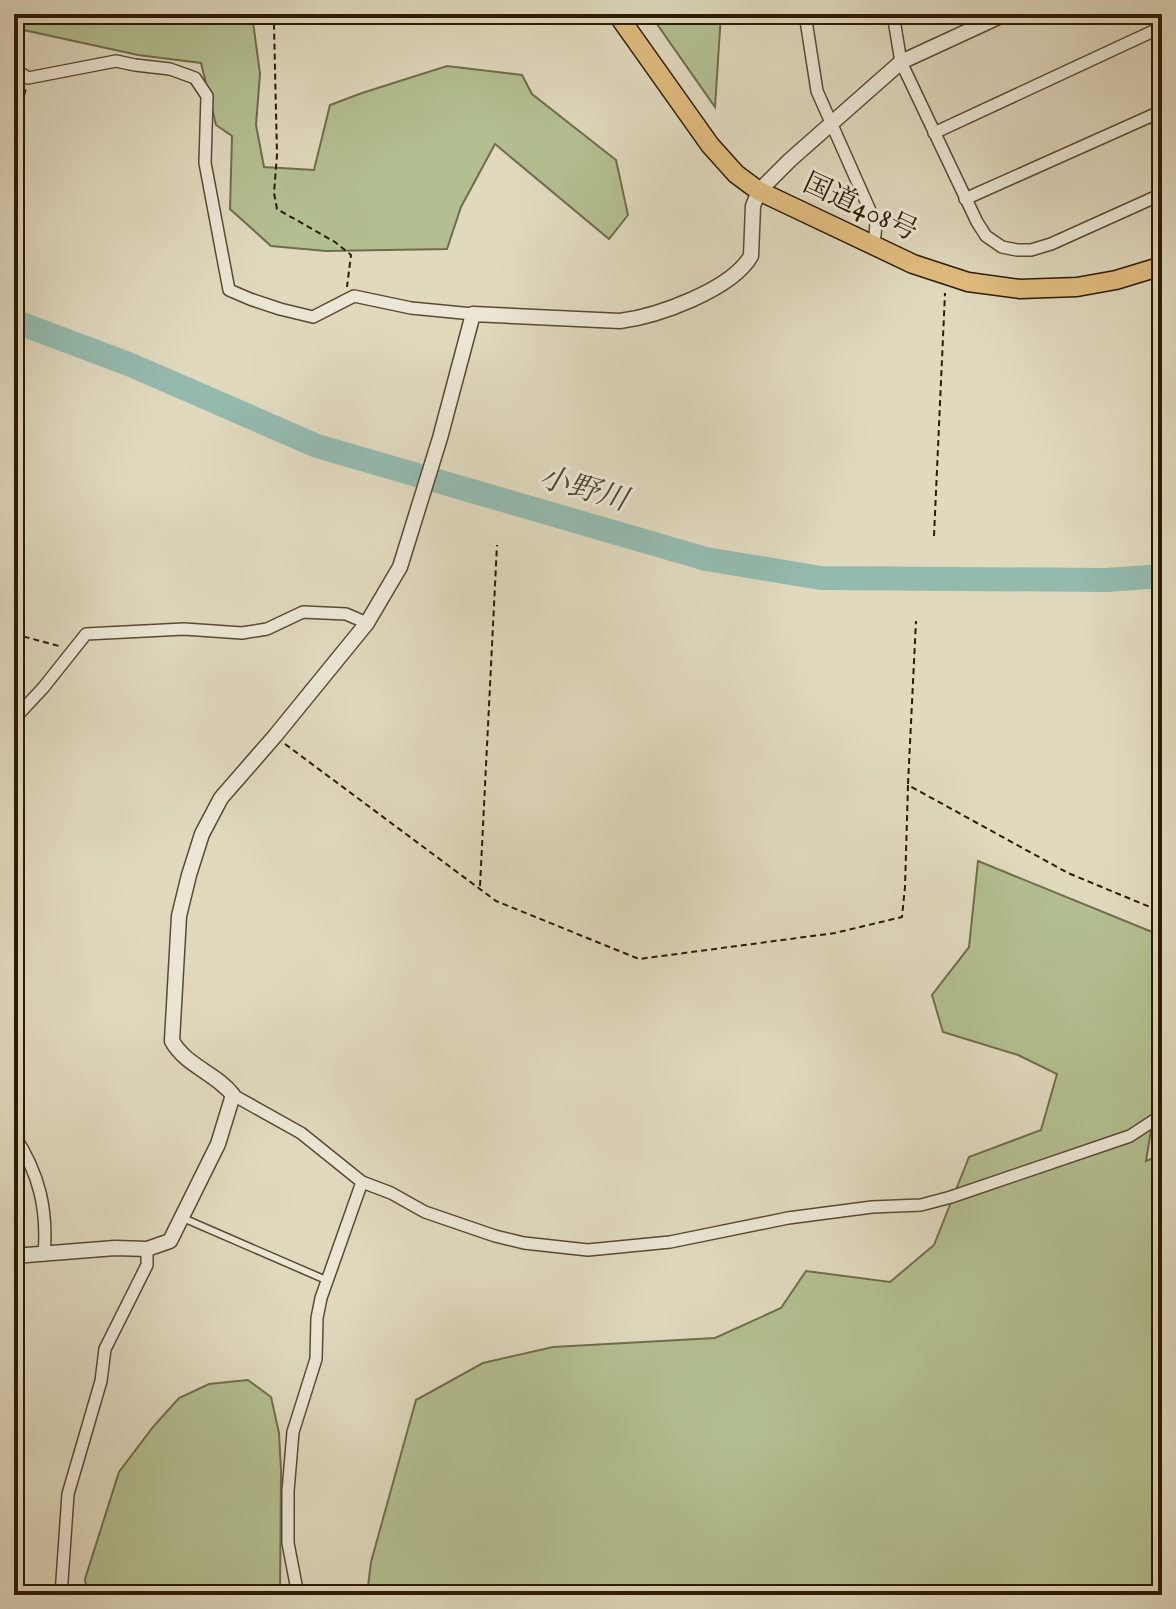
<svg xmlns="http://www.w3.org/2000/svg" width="1176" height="1609" font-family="'IM FELL English','Noto Serif JP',serif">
<rect width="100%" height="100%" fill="#e0d9be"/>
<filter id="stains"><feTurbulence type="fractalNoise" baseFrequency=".0025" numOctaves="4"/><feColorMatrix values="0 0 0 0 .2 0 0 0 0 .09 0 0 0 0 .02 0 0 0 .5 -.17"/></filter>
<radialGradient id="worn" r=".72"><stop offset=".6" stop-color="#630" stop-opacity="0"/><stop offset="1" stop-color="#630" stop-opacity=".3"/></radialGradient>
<path fill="#b3bf91" stroke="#706d4a" stroke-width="2" d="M 14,14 L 252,14 L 260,74 L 256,125 L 264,167 L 314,170 L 330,105 L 362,93 L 447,66 L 522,75 L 532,94 L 616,160 L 628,215 L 609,239 L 495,144 L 461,207 L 447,249 L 326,251 L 271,246 L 230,209 L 232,136 L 216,125 L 201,63 L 138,55 L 19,29 L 14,25 Z
M 650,14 L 721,14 L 715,107 Z
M 978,861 L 1162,936 L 1162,1063 L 1146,1161 L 1162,1155 L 1162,1595 L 367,1595 L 371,1562 L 416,1400 L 483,1363 L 553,1347 L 715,1338 L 781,1308 L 806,1271 L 890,1282 L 934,1245 L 969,1157 L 1041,1130 L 1057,1074 L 1018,1055 L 943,1032 L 932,995 L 969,947 Z
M 248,1380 L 271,1397 L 279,1433 L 281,1471 L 280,1595 L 87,1595 L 85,1579 L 119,1472 L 153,1427 L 179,1398 L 209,1384 Z"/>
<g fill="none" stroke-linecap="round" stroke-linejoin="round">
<path stroke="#94baae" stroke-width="24" d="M 14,321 L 131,365 L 317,446 L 706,559 L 821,578 L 1107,580 L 1162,576"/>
<g stroke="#5a4a31" stroke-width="9">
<path id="service" d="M 183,1218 L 326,1280"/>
</g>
<g stroke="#5a4a31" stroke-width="14">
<path id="minor" d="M 805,14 L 817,91 L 876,224 L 874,246
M 893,14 L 901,62 L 977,222 L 986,236 L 1002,247 L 1017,250 L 1031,250 L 1051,244 L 1162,194
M 14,69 L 28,78 L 116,61 L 135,65 L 170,69 L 195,78 L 207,96 L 205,163 L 229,290 L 250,299 L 280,309 L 313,317 L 354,296 L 411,308 L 473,314
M 934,133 L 1162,27
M 965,199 L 1162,111
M 14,719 L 43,688 L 86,634 L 184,629 L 242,633 L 267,629 L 303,612 L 346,614 L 367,623
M 233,1095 L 301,1133 L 362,1182 L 391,1193 L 425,1212 L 495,1236 L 524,1243 L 588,1250 L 670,1242 L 788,1218 L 872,1207 L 921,1205 L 951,1197 L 1130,1136 L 1162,1115
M 14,1135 C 39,1173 48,1209 44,1255
M 61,1595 L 68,1494 L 101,1381 L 105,1349 L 147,1265 L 147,1249
M 298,1595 L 288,1543 L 288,1491 L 293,1432 L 316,1359 L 317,1318 L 321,1298 L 362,1182"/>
</g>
<g stroke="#5a4a31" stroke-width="17">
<path id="tertiary" d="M 14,1256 L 115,1248 L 147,1249 L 170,1241 L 218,1144 L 233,1095 C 216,1073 186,1066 172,1041 L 179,916 L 189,875 L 202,834 L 221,798 L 275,736 L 367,623 L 400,567 L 440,438 L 473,314 L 620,321 C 658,316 731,290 751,256 L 753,206 L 759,191 L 790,160 L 901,62 L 1005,14"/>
</g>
<g stroke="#2d1b02" stroke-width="21">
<path id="trunk" d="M 617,14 L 710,145 L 736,174 L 759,191 L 913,264 L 968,282 L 1020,289 L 1077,287 L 1116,280 L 1162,266"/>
</g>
<path stroke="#2d1b02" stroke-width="2" stroke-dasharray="6 4" stroke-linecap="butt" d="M 277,14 L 274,26 L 277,155 L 274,193 L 277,209 L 335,242 L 351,255 L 347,287
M 14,134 L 26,88
M 934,536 L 945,293
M 14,634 L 59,646
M 285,744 L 496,901 L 639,959 L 835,933 L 902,917 L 905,887 L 908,785 L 1068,873 L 1162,912
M 908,784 L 916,621
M 480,886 L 497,545"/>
<use href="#service" stroke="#ebe6d5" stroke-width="6"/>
<use href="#minor" stroke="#ebe6d5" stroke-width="11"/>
<use href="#tertiary" stroke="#ebe6d5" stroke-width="14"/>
<use href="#trunk" stroke="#e0bc7f" stroke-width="18"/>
</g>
<g text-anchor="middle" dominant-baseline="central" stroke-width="6" stroke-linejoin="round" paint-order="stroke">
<g font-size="28" fill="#2d1b02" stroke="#ebe6d5">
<text transform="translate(860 208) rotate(25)">国道408号</text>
</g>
<g font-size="30" font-style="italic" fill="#4c4b36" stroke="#ebe6d5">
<text transform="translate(583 490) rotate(16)">小野川</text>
</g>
</g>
<rect width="1176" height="1609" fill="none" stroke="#e0d9be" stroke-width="48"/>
<rect x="16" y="16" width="1144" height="1577" fill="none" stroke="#2d1b02" stroke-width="4"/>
<rect x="24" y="24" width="1128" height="1561" fill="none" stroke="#2d1b02" stroke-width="2"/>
<rect width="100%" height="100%" filter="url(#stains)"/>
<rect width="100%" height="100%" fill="url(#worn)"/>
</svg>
